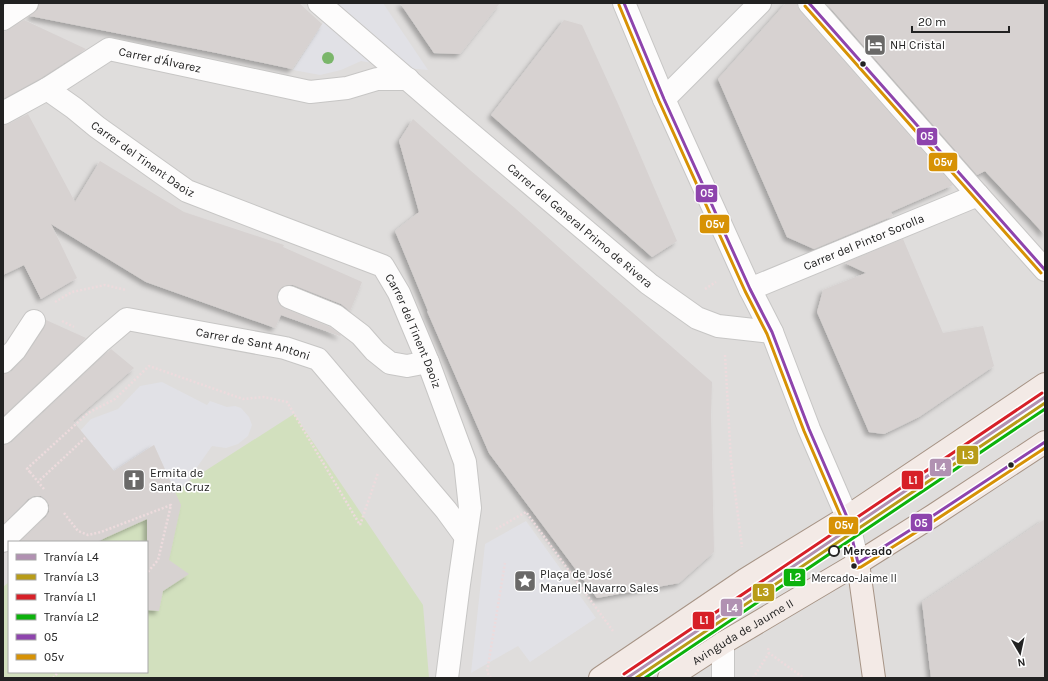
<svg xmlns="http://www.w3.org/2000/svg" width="1048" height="681" viewBox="0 0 1048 681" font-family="Karla,sans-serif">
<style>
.residential{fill:#dfdddc;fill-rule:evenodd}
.forest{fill:#d2e0be}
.plaza{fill:#e1e1e6}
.building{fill:#d7d2d1;filter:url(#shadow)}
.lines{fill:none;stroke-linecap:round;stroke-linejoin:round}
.minor-casing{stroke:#c7c6c5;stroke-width:24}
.major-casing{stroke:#a79486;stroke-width:24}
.path{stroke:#eddbdd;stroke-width:2.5;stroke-dasharray:2 2;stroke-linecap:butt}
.minor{stroke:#fdfcfc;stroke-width:22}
.major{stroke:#f3eae6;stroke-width:22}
.path-bridge{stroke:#eddbdd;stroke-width:2.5;stroke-dasharray:2 2;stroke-linecap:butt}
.bus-1-casing{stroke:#fff;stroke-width:6}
.bus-2-casing{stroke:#fff;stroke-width:6}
.bus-1{stroke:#8e44ad;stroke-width:3}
.bus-2{stroke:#d79205;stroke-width:3}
.tram-1-casing{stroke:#fff;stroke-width:6}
.tram-2-casing{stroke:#fff;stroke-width:6}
.tram-3-casing{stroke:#fff;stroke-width:6}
.tram-4-casing{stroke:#fff;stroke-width:6}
.tram-1{stroke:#b191b2;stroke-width:3}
.tram-2{stroke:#b89c18;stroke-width:3}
.tram-3{stroke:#d72028;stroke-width:3}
.tram-4{stroke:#0cb20c;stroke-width:3}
.tree{fill:#7ab66a}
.bus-dot{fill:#222;stroke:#fff;stroke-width:1.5}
.stop-dot{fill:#fff;stroke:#222;stroke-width:2}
.labels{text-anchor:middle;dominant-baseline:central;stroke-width:3.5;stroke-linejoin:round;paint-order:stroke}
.bus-label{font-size:11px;fill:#222;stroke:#fff}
.poi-label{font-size:12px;fill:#222;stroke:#fff;text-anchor:start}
.street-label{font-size:12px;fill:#222;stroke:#fff}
.stop-label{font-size:12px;font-weight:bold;fill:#222;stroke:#fff;text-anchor:start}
.line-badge{stroke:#fff;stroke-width:1.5}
.badge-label{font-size:11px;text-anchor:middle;font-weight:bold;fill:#fff}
</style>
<defs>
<filter id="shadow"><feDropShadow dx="-3.5" dy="3.5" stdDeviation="2" flood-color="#0004"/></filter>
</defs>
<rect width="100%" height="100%" fill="#f0edeb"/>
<path class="residential" d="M3,3H1045V678H3ZM9,542H147V672H9Z"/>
<path class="forest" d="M294,414L423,605L429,678H3V587L9,582V672H147V542H99L152,505Z"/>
<path class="plaza" d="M306,3H383L428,70L395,67L361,61L341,70L320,75L293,70L323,23L319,15Z
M162,382L207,405L210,401L227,407L235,406L241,408L249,417L252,425L248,436L238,444L226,448L212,446L183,487L176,488L172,493V485L154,445L114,471L95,448L79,432L91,419L118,409L140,386Z
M526,521L596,618L530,662L518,646L471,673L485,544Z"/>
<path class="building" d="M39,3H299L322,24L292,69L217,53L30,16L38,9Z
M400,3H500L460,54L434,53Z
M786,3H797V6L800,11L953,185L891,212L893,216L814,249L787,237L718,79Z
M826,3H1045V235L985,171L977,175Z
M24,20L86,49L41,78L3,99V33Z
M564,20L582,25L619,106L677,241L652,257L491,115Z
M28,114L75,202L100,161L184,212L284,245L283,247L362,282L350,311L341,304L293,285H288L282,287L278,292L277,299L279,304L284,308L330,327L341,335L340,336L281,315L275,328L146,282L51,224L77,278L41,299L24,265L3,275V125L9,124Z
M413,119L470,170L516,209L601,285L712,382L711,414L714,552L679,583L597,598L489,453L427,311H428L395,231L419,212L399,141Z
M903,239L943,333L983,326L994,366L919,417L884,434L869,432L817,312L823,290L866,273L845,263Z
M46,320L86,338L3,416V374H7L12,371L25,357L44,328L46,322Z
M111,349L134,368L73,421L114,471L154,445L181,505L169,560L189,574L163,591L159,611L147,610V519L96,542H20L46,517L49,512V505L46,500L41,496H34L28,499L3,524V445H6L12,442Z
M1045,519V678H931L922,602L982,562Z"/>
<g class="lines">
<g class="minor-casing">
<g id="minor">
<path id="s1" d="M319,3L450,116L649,284L697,318L718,326L772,332"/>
<path d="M624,3L664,99L750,289L772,332L809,429L847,517L858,563"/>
<path d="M809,3L978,195L1045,270"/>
<path d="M3,19L27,3"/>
<path id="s2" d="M47,89L74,108L97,127L187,191L275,225L383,266L399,293L428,362L465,462L470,508L459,584L447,678"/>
<path d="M664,99L760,3"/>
<path id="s3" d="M3,113L47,89L109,49L310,92L347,88L377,79H408"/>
<path id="s4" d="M750,289L978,195"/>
<path d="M289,297L336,316L361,335L375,351L390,363L407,366L428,362"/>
<path d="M3,362L15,350L34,321"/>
<path id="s5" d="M3,433L101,341L127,319L285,348L318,359L446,510L465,536"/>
<path d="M3,541L37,508"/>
<path d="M723,643V678"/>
</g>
</g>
<g class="major-casing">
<g id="major">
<path d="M858,563L874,678"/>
<path d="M600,678L746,579L847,517L1045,384"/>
<path id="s6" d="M669,678L723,643L858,563L934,515L1045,442"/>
</g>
</g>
<path class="path" d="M705,289L716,282
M55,302L72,292L105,285L126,290
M62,321L74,327
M725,355L731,461L742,547
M30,472L27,469L31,465L88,413L115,399L149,366L243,399L264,397L287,402L360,525
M40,480L85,438
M64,513L78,531L88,535L101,532L171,505L158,560L147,573
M360,525L378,473
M496,529L526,512L613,631
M768,648L769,653L804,678
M53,678L58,672
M491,678L487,672L505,563
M753,678L769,653"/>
<use href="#minor" class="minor"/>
<use href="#major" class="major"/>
<path class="path-bridge" d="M30,472L44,489"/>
<g class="bus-1-casing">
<path id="bus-1" d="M624,3L664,99L750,289L772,332L809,429L847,517L858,563L934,515L1045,442
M809,3L1045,270"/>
</g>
<g class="bus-2-casing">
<path id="bus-2" d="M619,5L659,101L745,291L767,334L804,431L842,519L854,566L857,568L861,567L937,519L1045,448
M805,6L1041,273"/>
</g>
<use href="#bus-1" class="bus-1"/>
<use href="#bus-2" class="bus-2"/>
<g class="tram-1-casing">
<path id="tram-1" d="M627,678L1045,397"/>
</g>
<g class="tram-2-casing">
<path id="tram-2" d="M636,678L1045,403"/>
</g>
<g class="tram-3-casing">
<path id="tram-3" d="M624,674L1042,393"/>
</g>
<g class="tram-4-casing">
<path id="tram-4" d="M645,678L1045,409"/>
</g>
<use href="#tram-1" class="tram-1"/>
<use href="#tram-2" class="tram-2"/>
<use href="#tram-3" class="tram-3"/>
<use href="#tram-4" class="tram-4"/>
</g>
<circle class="tree" cx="328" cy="58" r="6"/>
<defs>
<g id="hotel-square" transform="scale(1.15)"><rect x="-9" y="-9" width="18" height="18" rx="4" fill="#6a6968" stroke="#fff"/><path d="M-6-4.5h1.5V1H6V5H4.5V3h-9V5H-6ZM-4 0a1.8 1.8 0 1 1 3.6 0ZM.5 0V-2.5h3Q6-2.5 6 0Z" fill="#fff"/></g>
<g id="church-square" transform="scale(1.15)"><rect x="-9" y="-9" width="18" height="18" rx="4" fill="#6a6968" stroke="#fff"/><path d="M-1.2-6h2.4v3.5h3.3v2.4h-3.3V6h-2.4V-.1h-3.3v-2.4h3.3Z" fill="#fff"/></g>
<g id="sight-square" transform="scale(1.15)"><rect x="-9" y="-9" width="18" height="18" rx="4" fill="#6a6968" stroke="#fff"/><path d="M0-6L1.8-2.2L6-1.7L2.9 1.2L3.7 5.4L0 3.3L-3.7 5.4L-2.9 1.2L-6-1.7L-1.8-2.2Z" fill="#fff"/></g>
</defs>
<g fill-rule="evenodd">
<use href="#hotel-square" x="875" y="45"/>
<use href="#church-square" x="134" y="480"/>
<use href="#sight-square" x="525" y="581"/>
</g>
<g class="bus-dot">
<circle cx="863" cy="64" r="3.5"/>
<circle cx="1011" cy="465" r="3.5"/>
<circle cx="854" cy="566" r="3.5"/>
</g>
<circle class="stop-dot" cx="834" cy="551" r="5"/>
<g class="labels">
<g class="bus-label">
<text x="854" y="578">Mercado-Jaime II</text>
</g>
<g class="poi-label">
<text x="890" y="45">NH Cristal</text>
<text x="150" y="473">Ermita de<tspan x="150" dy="14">Santa Cruz</tspan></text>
<text x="540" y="574">Plaça de José<tspan x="540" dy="14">Manuel Navarro Sales</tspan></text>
</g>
<g class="street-label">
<text stroke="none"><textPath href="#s3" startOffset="176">Carrer d'Álvarez</textPath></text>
<text stroke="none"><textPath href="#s2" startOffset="119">Carrer del Tinent Daoiz</textPath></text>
<text stroke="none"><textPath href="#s1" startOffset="343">Carrer del General Primo de Rivera</textPath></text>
<text stroke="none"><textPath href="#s4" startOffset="123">Carrer del Pintor Sorolla</textPath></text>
<text stroke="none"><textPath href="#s2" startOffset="455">Carrer del Tinent Daoiz</textPath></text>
<text stroke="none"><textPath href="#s5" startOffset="297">Carrer de Sant Antoni</textPath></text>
<text stroke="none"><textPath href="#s6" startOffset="87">Avinguda de Jaume II</textPath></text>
</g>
<g class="stop-label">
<text x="843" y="551">Mercado</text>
</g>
</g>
<g class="line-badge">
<rect x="916" y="127" width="22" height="19" rx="4" fill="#8e44ad"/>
<rect x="928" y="152" width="30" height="20" rx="4" fill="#d79205"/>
<rect x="695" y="184" width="23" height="19" rx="4" fill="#8e44ad"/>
<rect x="699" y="214" width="31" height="20" rx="4" fill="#d79205"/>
<rect x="956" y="445" width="23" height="20" rx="4" fill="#b89c18"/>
<rect x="929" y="458" width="23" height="19" rx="4" fill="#b191b2"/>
<rect x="901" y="470" width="23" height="20" rx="4" fill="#d72028"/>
<rect x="910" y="513" width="23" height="19" rx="4" fill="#8e44ad"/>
<rect x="828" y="516" width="31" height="19" rx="4" fill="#d79205"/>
<rect x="783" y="568" width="23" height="19" rx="4" fill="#0cb20c"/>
<rect x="752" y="583" width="23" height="19" rx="4" fill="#b89c18"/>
<rect x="720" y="598" width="23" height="19" rx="4" fill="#b191b2"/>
<rect x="692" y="611" width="23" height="19" rx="4" fill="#d72028"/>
</g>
<g class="badge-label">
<text x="927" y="140">05</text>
<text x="943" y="166">05v</text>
<text x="707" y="197">05</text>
<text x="715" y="228">05v</text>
<text x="968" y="459">L3</text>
<text x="940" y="471">L4</text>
<text x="913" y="484">L1</text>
<text x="921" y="527">05</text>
<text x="844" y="529">05v</text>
<text x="795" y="581">L2</text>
<text x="763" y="596">L3</text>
<text x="732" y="612">L4</text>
<text x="704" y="624">L1</text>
</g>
<rect width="1048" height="681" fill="none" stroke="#222222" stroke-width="8"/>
<rect x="8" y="541" width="140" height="132" fill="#ffffff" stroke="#a7a7a7"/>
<rect x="16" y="554" width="20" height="6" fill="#b191b2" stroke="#a7a7a7"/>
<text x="44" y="561" font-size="12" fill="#222222">Tranvía L4</text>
<rect x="16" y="574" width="20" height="6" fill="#b89c18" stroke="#a7a7a7"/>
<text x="44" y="581" font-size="12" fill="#222222">Tranvía L3</text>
<rect x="16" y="594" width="20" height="6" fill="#d72028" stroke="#a7a7a7"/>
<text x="44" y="601" font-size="12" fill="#222222">Tranvía L1</text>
<rect x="16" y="614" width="20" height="6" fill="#0cb20c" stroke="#a7a7a7"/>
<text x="44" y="621" font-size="12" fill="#222222">Tranvía L2</text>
<rect x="16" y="634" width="20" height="6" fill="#8e44ad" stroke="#a7a7a7"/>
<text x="44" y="641" font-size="12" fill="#222222">05</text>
<rect x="16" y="654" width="20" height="6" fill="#d79205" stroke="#a7a7a7"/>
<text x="44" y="661" font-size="12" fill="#222222">05v</text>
<g transform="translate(1020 653) rotate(171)" stroke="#ffffff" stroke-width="3" paint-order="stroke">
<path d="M0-3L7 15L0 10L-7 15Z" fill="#222222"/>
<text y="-6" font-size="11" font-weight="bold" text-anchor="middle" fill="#222222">N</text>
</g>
<path d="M912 26v6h97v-6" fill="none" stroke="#222222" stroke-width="2"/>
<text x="918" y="26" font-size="12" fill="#222222" stroke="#ffffff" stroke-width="3" paint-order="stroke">20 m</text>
</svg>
